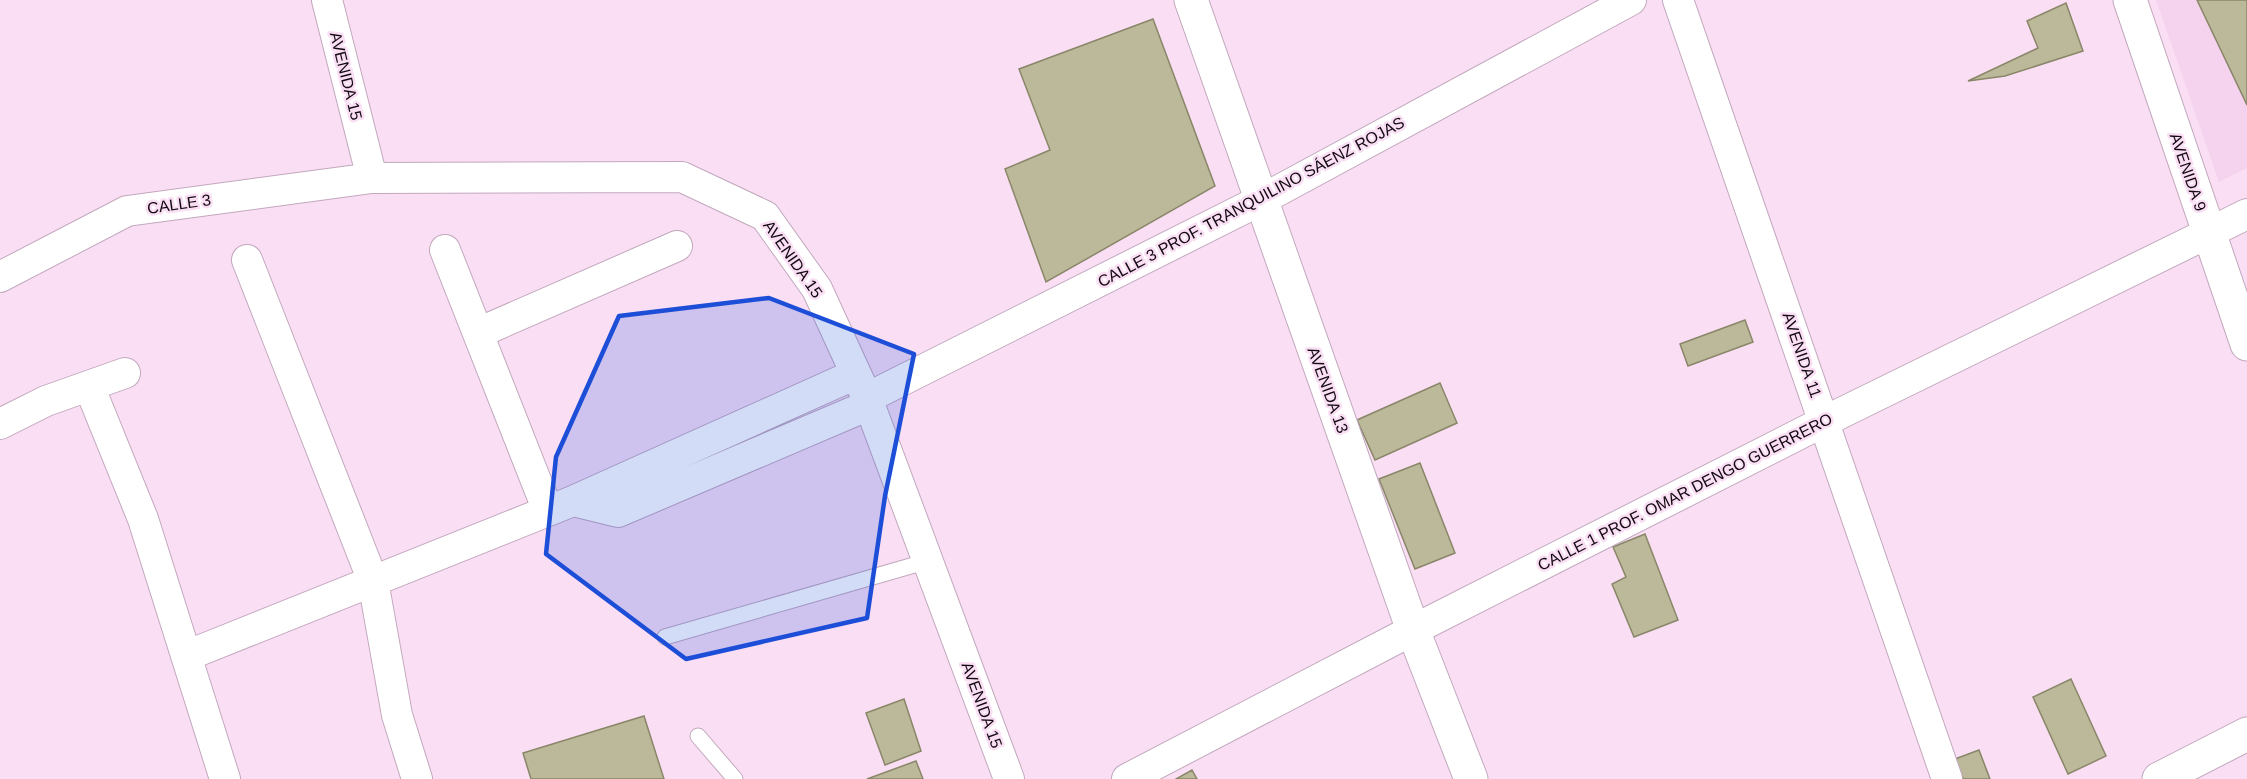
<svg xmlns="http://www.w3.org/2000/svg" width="2247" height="779" viewBox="0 0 2247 779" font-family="Arial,sans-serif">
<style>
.built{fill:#f5d3ee}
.building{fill:#bcb89a;stroke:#898669;stroke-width:1.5}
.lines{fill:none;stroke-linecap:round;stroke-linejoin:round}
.lane-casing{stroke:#c2a8bd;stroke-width:17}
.street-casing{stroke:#c2a8bd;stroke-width:32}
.secondary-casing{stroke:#c2a8bd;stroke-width:35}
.lane{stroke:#fff;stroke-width:15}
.street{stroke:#fff;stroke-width:30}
.secondary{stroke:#fff;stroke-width:33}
.marked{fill:#1d4ed8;fill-opacity:0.2;stroke:#1d4ed8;stroke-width:4.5;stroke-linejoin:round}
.labels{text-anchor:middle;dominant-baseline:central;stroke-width:5;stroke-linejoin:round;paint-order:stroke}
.street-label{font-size:16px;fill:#120911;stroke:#fadff4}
</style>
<rect width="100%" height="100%" fill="#fadff4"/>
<path class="built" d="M2156,0H2247V168L2219,182Z"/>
<path class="building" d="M2197,0H2247V105Z
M2066,3L2083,51L2005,76L1968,81L2038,48L2027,21Z
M1153,19L1215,186L1046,282L1005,169L1050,150L1019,69Z
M1745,320L1753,342L1688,366L1680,344Z
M1440,383L1457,423L1375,460L1357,420Z
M1420,463L1455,553L1415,569L1379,479Z
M1645,534L1678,620L1634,637L1612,584L1626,577L1613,547Z
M2071,679L2106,756L2068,774L2033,697Z
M904,699L921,751L885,765L866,713Z
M644,716L664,779H531L523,753Z
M1979,750L1990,779H1963L1955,759Z
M916,761L923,779H867Z
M1192,770L1197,779H1176Z"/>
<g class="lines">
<g class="lane-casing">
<path id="lane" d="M665,637L928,561
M698,736L735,779"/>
</g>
<g class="street-casing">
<path id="street" d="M327,0L372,178
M1678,0L1947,779
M445,250L548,511
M247,260L373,581L397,715L417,779
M0,277L127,211L372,178L682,177L765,216L817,289L867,398L1009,779
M478,333L677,246
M89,386L143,519L225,779
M867,398L1261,200L1631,0
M0,424L46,401L125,373
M573,501L618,512L869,405
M186,656L573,501L856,374
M1127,779L1413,630L1825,421L2247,214"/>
</g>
<g class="secondary-casing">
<path id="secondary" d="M1191,0L1413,630L1471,779
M2130,0L2247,344
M2159,779L2247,734"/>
</g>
<use href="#lane" class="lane"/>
<use href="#street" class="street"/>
<use href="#secondary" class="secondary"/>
</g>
<path class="marked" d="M769,298L914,354L885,496L867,618L686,659L546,554L556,457L619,316Z"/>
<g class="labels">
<g class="street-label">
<text transform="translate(346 76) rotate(76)">AVENIDA 15</text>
<text transform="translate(2188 172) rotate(71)">AVENIDA 9</text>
<text transform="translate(1251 202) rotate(-28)">CALLE 3 PROF. TRANQUILINO SÁENZ ROJAS</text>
<text transform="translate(179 204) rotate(-8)">CALLE 3</text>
<text transform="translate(793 259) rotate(55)">AVENIDA 15</text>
<text transform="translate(1802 355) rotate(71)">AVENIDA 11</text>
<text transform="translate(1328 390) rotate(70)">AVENIDA 13</text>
<text transform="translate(1685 492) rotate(-27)">CALLE 1 PROF. OMAR DENGO GUERRERO</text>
<text transform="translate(982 705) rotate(70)">AVENIDA 15</text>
</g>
</g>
</svg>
